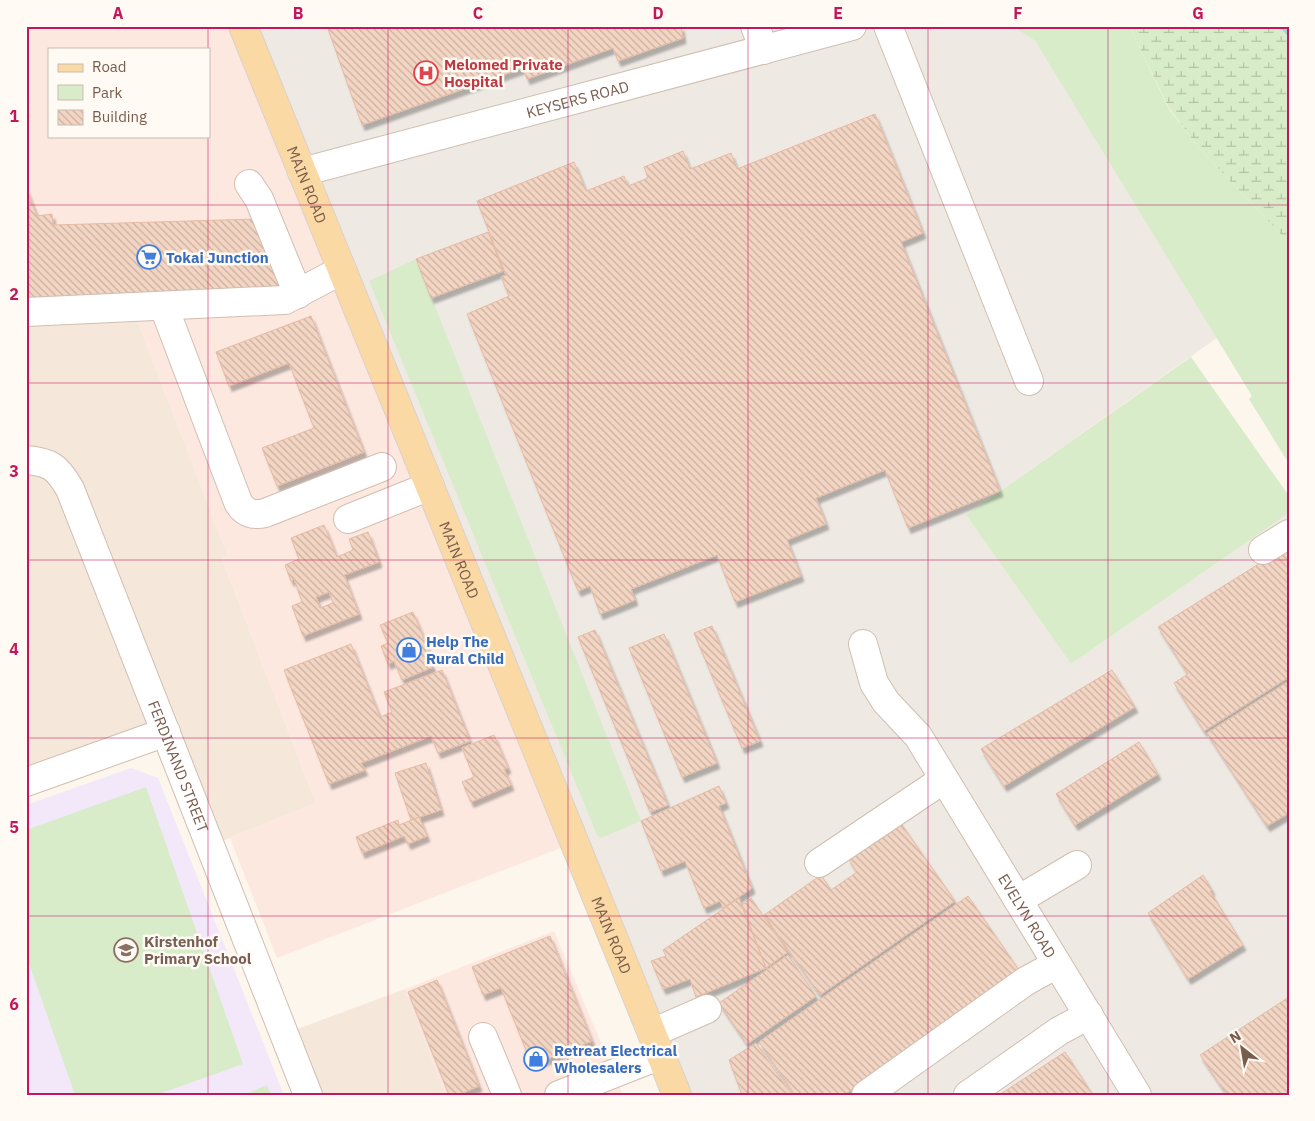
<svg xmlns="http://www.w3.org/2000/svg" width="1315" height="1121" viewBox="0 0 1315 1121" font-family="'IBM Plex Sans',sans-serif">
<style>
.residential{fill:#f5e8da}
.commercial{fill:#fde8e0;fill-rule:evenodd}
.industrial{fill:#efe9e4}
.education{fill:#f3e8fa}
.green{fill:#d8ecc9}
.wetland{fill:url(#wetland-marsh)}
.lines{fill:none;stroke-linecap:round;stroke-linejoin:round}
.stream{stroke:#a5d3da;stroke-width:6}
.building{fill:url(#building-back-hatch);stroke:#e6bba3;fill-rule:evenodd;filter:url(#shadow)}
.minor-casing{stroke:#d1beb0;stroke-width:30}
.major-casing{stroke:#dad1cd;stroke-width:30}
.minor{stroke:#fff;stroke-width:28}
.major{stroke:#fbd9a5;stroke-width:28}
.grid{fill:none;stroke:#c2185b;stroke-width:1;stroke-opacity:0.55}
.labels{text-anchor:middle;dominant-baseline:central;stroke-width:5;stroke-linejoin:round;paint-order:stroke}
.health-label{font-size:15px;font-weight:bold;fill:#be3a42;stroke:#fffaf3;text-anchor:start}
.street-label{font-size:15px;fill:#7a5c4d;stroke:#fffaf3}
.shop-label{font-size:15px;font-weight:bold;fill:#366cbe;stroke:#fffaf3;text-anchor:start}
.education-label{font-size:15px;font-weight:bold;fill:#785e54;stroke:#fffaf3;text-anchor:start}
.neatline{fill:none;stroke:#c2185b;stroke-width:2}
.grid-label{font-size:16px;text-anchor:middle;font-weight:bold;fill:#c2185b}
</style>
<defs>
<pattern id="wetland-marsh" width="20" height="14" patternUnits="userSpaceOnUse" patternTransform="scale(1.25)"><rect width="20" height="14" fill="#d8ecc9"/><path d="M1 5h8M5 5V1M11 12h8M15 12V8" fill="none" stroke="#b4c2a5"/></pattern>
<pattern id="building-back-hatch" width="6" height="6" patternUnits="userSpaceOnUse" patternTransform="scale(1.25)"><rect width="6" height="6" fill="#f3d5c3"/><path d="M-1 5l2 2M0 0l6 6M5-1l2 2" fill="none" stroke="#cab0a1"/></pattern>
<filter id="shadow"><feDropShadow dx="3" dy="5.5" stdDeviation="1" flood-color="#0004"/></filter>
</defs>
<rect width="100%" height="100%" fill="#fdf6ec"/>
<path class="residential" d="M136,317L228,556L222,559L316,803L210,846L165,732L26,782V320Z
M405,989L446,1095H308L284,1034Z"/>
<path class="commercial" d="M26,26H243L576,842L277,958L230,838L316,803L222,559L228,556L136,317L26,320ZM49,49H209V136H49Z
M554,931L623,1095H446L405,989Z"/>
<path class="industrial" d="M243,26H1012L1035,41L1217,338L966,515L1071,664L1289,513V1095H677Z"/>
<path class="education" d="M131,768L158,778L284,1095H26V805Z"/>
<path class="green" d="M1012,26H1129L1169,109L1198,147L1289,243V459H1286L1249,399L1252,396L1035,41Z
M416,259L641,821L601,838L597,835L369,281Z
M1191,357L1289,496V513L1071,664L966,515Z
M146,787L243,1064L156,1095H75L26,955V830Z
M267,1085L271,1095H243Z"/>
<path class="wetland" d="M1129,26H1289V243L1198,147L1169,108Z"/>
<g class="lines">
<path class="stream" d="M1283,26L1289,33"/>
</g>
<path class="building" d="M327,26H681L683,38L618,61L613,48L527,79L523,68L362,125Z
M875,114L923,233L901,242L1000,491L908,528L885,470L816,498L826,524L787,540L801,576L735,602L717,555L631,589L635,600L600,614L590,586L578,591L467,314L509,296L501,277L506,275L477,201L574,162L586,191L624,176L628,186L648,178L644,167L683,151L690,169L731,153L737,169Z
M26,188L37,216L52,214L53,225L256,219L284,289L26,300Z
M488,232L503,271L431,298L416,259Z
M311,316L364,452L277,486L262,448L314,428L289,363L229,386L216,352Z
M324,525L337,557L353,550L349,539L368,532L379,562L344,575L359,614L303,636L292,606L302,602L294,579L291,581L285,565L299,559L291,538ZM329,592L333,603L320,608L316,597Z
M1289,545V677L1204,731L1174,683L1188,674L1158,627Z
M413,612L432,658L429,659L433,667L402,680L394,661L388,664L381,646L388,643L380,625Z
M712,626L760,741L742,748L694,633Z
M595,630L668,805L650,812L578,637Z
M664,634L717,763L682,777L629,648Z
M351,644L380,717L392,712L384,692L442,670L470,741L438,753L431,736L361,763L365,770L329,784L284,670Z
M1112,670L1135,707L1004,786L981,749Z
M1289,681V813L1267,826L1207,733Z
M494,735L508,768L504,769L511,785L471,802L462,782L474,777L462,748Z
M1139,742L1158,774L1075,825L1056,794Z
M426,763L441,810L411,820L395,773Z
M719,786L726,803L719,806L752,888L723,908L720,901L704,908L685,861L661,871L641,821Z
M419,817L427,836L408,844L404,836L362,853L356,837L398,820L399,825Z
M900,822L955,901L820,995L764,915L821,875L831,890L857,872L848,858Z
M1203,875L1212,890L1210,891L1243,945L1188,979L1148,913Z
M968,896L1021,973L844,1095H795L759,1042Z
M739,898L766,968L696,997L690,979L663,989L651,961L666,956L663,950Z
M751,898L788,952L766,968L742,905Z
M550,936L592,1041L532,1065L501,988L483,995L472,967Z
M788,955L816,996L747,1044L719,1003Z
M437,980L479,1086L458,1095H449L408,992Z
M1289,997V1095H1227L1200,1055Z
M756,1043L792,1095H742L729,1060Z
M1065,1052L1093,1095H999Z"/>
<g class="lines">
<g class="minor-casing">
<g id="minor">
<path d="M755,26L764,50"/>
<path d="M888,26L1029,381"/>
<path id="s1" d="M302,172L852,26"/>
<path d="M249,184L259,199L298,294"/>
<path d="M164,307L238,502C244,513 253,516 265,513L382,467"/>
<path d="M26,312L285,300L342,270"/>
<path id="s2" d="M26,460C51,462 57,467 70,489L308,1095"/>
<path d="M348,519L430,486"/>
<path d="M1263,550L1289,534"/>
<path id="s3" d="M863,644L874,683L886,702L918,736L1137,1095"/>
<path d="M26,782L166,732"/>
<path d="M819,863L944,779"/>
<path d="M1018,900L1077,865"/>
<path d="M652,1033L707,1009"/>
<path d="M483,1037L507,1095"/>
<path d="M559,1095L661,1055"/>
<path d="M866,1095L1026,981L1057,964"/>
<path d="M968,1095L1059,1031L1089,1015"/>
</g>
</g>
<g class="major-casing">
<g id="major">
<path id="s4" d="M243,26L677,1095"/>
</g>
</g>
<use href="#minor" class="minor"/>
<use href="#major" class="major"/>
</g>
<path class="grid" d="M208,26V49M388,26V1095M568,26V1095M748,26V1095M928,26V1095M1108,26V1095M208,136V1095M26,205H1289M26,383H1289M26,560H1289M26,738H1289M26,916H1289"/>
<defs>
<g id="hospital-ring" transform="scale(1.25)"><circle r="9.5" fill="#fffaf3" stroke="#e0444e" stroke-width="1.5"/><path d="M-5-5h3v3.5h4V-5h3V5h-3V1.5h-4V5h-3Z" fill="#e0444e"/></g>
<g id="supermarket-ring" transform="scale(1.25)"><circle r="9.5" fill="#fffaf3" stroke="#3f7fe0" stroke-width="1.5"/><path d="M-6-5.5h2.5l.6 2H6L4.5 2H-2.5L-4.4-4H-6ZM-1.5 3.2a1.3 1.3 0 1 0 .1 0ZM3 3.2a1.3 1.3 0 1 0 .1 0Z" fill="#3f7fe0"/></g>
<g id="shop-ring" transform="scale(1.25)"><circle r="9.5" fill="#fffaf3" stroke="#3f7fe0" stroke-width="1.5"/><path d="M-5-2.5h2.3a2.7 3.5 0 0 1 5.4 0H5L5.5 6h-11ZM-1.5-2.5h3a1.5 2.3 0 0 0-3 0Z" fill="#3f7fe0"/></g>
<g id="school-ring" transform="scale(1.25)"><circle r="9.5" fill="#fffaf3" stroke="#8d6e63" stroke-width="1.5"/><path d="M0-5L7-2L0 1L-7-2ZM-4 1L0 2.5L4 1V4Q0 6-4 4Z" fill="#8d6e63"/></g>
</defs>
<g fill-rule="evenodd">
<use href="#hospital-ring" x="426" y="73"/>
<use href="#supermarket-ring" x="149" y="257"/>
<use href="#shop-ring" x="409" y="650"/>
<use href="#school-ring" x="126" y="950"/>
<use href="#shop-ring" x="536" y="1059"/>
</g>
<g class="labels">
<g class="health-label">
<text x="444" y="64">Melomed Private<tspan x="444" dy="17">Hospital</tspan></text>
</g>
<g class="street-label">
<text stroke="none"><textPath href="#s1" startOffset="285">KEYSERS ROAD</textPath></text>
<text stroke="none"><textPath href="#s4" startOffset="171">MAIN ROAD</textPath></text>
<text stroke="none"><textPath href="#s4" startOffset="576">MAIN ROAD</textPath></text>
<text stroke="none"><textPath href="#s2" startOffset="354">FERDINAND STREET</textPath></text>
<text stroke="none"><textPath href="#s3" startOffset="320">EVELYN ROAD</textPath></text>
<text stroke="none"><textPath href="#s4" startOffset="981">MAIN ROAD</textPath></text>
</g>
<g class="shop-label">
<text x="166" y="257">Tokai Junction</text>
<text x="426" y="641">Help The<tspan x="426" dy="17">Rural Child</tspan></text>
<text x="554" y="1050">Retreat Electrical<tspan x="554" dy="17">Wholesalers</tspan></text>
</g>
<g class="education-label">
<text x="144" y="941">Kirstenhof<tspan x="144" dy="17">Primary School</tspan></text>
</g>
</g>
<rect width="1315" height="1121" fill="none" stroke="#fffaf3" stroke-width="55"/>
<rect x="48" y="48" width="162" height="90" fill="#fffaf3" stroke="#cabbb1"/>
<rect x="58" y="64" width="25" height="8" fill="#fbd9a5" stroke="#cabbb1"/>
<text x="92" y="72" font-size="15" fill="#7a5c4d">Road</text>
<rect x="58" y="85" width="25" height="15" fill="#d8ecc9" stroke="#cabbb1"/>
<text x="92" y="98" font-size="15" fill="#7a5c4d">Park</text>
<rect x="58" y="110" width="25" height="15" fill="url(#building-back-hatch)" stroke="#cabbb1"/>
<text x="92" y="122" font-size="15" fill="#7a5c4d">Building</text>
<g transform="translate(1242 1048) rotate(329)" stroke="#fffaf3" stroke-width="4" paint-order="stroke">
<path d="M0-4L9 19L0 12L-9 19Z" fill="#7a5c4d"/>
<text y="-8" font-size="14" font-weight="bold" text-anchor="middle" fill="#7a5c4d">N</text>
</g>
<rect x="28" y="28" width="1260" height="1066" class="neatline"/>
<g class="grid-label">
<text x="118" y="19">A</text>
<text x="298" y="19">B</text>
<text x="478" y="19">C</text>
<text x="658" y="19">D</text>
<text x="838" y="19">E</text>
<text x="1018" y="19">F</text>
<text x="1198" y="19">G</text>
<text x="14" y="122">1</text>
<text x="14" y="300">2</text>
<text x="14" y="477">3</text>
<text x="14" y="655">4</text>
<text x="14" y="833">5</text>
<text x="14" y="1010">6</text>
</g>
</svg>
